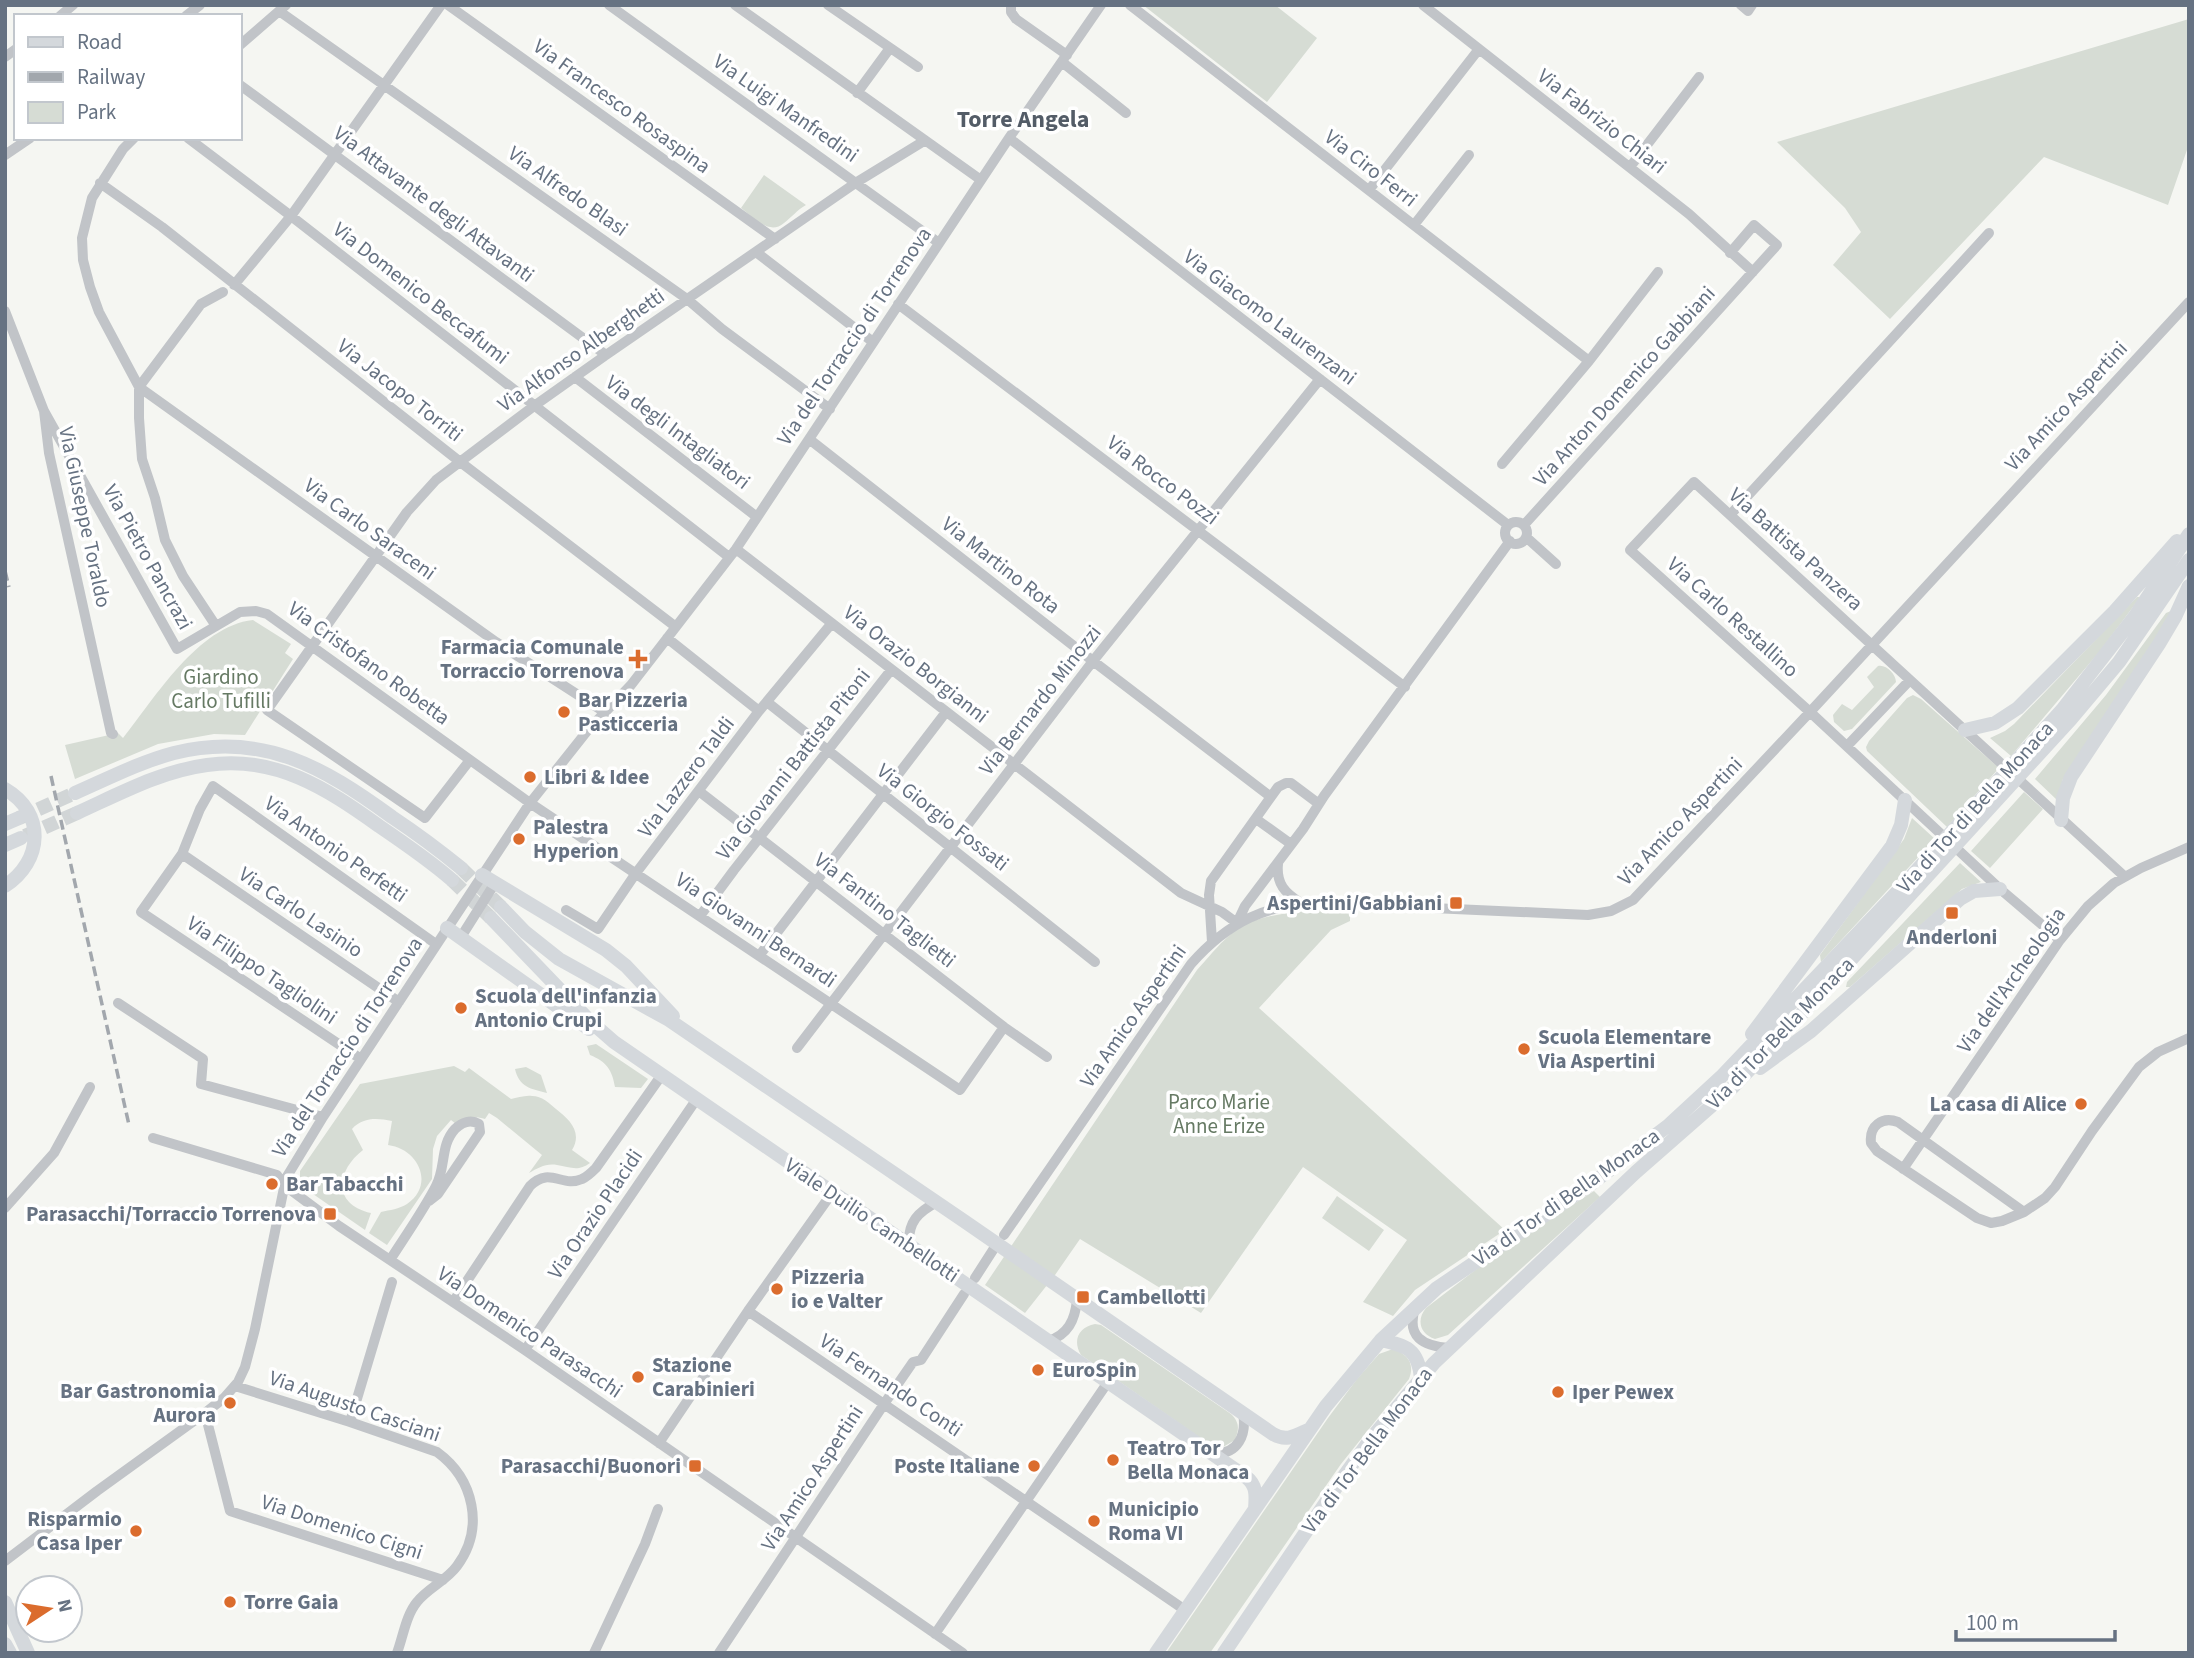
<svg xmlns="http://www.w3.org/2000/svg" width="2194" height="1658" viewBox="0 0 2194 1658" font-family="'Source Sans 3',sans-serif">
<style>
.green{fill:#d6dcd4}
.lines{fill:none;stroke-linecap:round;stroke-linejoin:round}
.major-tunnel{stroke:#d1d5d6;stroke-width:14;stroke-dasharray:14 7;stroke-linecap:butt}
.minor{stroke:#c1c4c8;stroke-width:10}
.major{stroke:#d4d8dc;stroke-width:14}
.rail{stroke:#a2a7ad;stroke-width:3.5;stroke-dasharray:10 5;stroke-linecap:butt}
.poi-dot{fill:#db6c2d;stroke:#fff;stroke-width:2.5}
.labels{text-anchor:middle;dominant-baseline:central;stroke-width:7;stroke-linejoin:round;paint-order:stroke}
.street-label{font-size:21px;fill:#667282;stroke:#fff}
.poi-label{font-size:21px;font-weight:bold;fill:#667282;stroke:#fff;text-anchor:start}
.park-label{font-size:21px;fill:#667a64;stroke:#fff}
.quarter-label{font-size:24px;font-weight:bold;fill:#535c67;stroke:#fff}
</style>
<rect width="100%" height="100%" fill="#f5f6f2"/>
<path class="green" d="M1143,5H1275L1317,38L1267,102Z
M2189,19V144L2168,205L2044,157L1890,319L1833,265L1861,232L1845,208L1777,142Z
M764,175L806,205C797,210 792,217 784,223C769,236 753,217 741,208Z
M2137,597H2139V599L2100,651L2011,756L1990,738L2005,731L2014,724Z
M2171,611L2148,658L2063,779L2057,800L2035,779L2106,695L2166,613Z
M253,620L291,644L285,653L293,659L245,735L214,734L158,744L75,779L65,745L118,733L123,738C155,698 198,626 253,620Z
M1878,666C1886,664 1896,674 1896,682L1852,729L1844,731L1834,722L1833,715L1842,704L1852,710L1874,687L1867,677Z
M1913,695L1921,699L1999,768L1947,827L1867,751L1866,747L1869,741L1907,698Z
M2024,792L2043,809L1990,868L1971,851Z
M1912,818L1935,839L1821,962L1820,955L1904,839Z
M1960,863L1981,882L1962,889L1850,987H1846L1847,982Z
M1322,909L1350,911V921L1331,930L1259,1008L1505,1230L1415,1290L1393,1316L1363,1302L1407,1240L1303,1167L1201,1313L1080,1239L1055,1275L1025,1313L985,1285L1197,970C1209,957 1226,935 1241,927C1262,914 1298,912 1322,909Z
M596,1044L648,1079L641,1088L615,1087C612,1070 607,1062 590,1055L587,1046Z
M454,1066L465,1072L469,1068L511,1099C517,1098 525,1095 532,1096C542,1096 549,1103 556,1109C569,1119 583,1132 572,1150L590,1163C578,1172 570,1167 557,1165C546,1163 538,1168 529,1173L542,1155L497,1118L489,1113L485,1119C473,1115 466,1118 456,1124L451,1120L437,1136L433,1149L432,1179L387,1245L369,1233L381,1212C390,1210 399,1209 407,1204C435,1185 419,1149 388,1145L392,1121C377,1118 363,1117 352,1129L363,1150C336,1171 332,1204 371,1213L365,1230L300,1185V1171L360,1084Z
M526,1067L541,1075L547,1093C531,1089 519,1087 515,1069Z
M1594,1191L1600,1197L1448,1335L1435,1339C1420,1334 1416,1320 1426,1308L1500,1251Z
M1337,1196L1384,1230L1369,1251L1322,1218Z
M1095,1324L1101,1325L1231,1414C1240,1423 1239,1429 1235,1440L1223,1447L1212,1446L1081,1355C1072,1340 1079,1327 1095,1324Z
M1393,1349C1408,1354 1415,1364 1409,1379L1341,1464L1210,1653H1166L1328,1418L1357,1379L1379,1354Z"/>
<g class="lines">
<path class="major-tunnel" d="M19,818L75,793
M25,836L77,813
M461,868L501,907
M452,880L491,918"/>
<path class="minor" d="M448,5L775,239
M609,5L939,243
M735,5L981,180
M828,5L918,67
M1011,5V12L1016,19L1067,55
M1130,5L1589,361
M1423,5L1689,214L1753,272
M1741,5L1748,11L1752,5
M279,11L687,299L722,329L830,409
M60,16L73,5
M186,16L200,5
M240,45L286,5
M5,57L16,49
M1062,62L1126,113
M240,85L606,355
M857,93L890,48
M134,138L123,149L92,198L82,238L83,260L90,287L99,312L139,387V418L142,459L155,498L165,540L183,576L216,626
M188,138L291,216L729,557
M1009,138L1508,525
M5,155L30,138
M1630,167L1699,77
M100,183L162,227L459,461L676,627
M1369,190L1479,49
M1414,225L1469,155
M756,252L873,342
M234,285L291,216L441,5
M898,304L1405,687
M5,311L44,411L49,453L111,733L113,734
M575,377L757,517
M139,387L496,642L606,713
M139,387L201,304L223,292
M44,411L177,649L240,612L256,611L267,614L530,803L960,1090L1004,1027
M809,439L1093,661L1271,797
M1502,464L1589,361L1658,272
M1730,515L1989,233
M1505 533a11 11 0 1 1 22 0a11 11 0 1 1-22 0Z
M1524,525L1777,245L1754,225L1730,253
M1526,537L1556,564
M736,549L1181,893L1222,912L1237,923L1245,906L1303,829L1324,796L1510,541
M667,638L759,711
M767,702L1095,962
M1847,746L1910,680
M470,760L425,818L267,710L407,512L436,480L534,406L606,355L857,182L924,141
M700,792L1004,1027L1047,1057
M1256,819L1291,844
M182,854L399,1002
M1278,864C1276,884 1285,893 1301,903
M566,910L598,929L636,873L759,711L832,623
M700,916L734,870L891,670
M461,937L495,883
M2060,940L2000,889L1810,712L1630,550L1694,482L2124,876
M1212,942L1209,895L1211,881L1278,787L1286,783H1291L1319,804
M759,956L946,712
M118,1003L203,1059L201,1084L323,1117
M797,1048L1093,661L1320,379
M361,1059L141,912L182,854L200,809L213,786L436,944
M153,1138L277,1175L284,1185L339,1226L525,1350L963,1653
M1903,1169L2060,940L2088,906L2114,883L2141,868L2189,847
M5,1208L54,1153L90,1087
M2024,1212L1898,1122C1882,1116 1869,1126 1871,1143L1877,1151L1977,1218L1991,1223L2002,1221L2024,1212L2045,1198L2055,1187L2092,1131L2139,1067L2158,1052L2189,1038
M1004,1235L1191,964C1228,922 1267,903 1322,903L1588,915L1611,911L1633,900L1810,712L2189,302
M909,1244C908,1222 918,1212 937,1202
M390,1260C406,1235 423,1211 436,1186C446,1168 440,1145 455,1129C462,1122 471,1119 479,1124L480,1132L438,1194L429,1201
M975,1278L993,1250
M453,1302L530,1186C550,1166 562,1188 582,1179C587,1177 592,1172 596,1168L661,1076
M1415,1308C1406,1337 1423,1346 1449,1348
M748,1311L1185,1610
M1048,1341C1068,1335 1075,1320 1077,1300
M525,1350L696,1100
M235,1386L350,1422L437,1452C474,1479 485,1528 457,1566C446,1581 428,1588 417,1602C406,1615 403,1637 397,1653
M205,1413L230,1511L443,1580
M350,1422L392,1282
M659,1443L748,1311L832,1193
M1214,1454C1238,1454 1247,1435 1243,1413
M5,1561L97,1491L205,1413L224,1398L238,1382L245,1367L255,1329L286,1178L323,1117L530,803L588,730L631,685L736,549L1009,138L1101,5
M935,1634L1108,1382
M594,1653L645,1544L658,1509
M719,1653L884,1404L913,1362L921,1360L964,1294"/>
<path class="major" d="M1965,730L1995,723L2018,708L2115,611L2177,541
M5,789C46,813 43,861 5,886
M75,793C107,779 140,762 174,753C263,731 323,767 392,817C416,833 439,850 461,868
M77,813C119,794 161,771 207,765C275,755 326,788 379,826C404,843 429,860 452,880
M2061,820L2063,798L2071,777L2159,644L2175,617L2189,586
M5,824L19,818
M5,845L21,838
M482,875L606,950L626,966L673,1016
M501,907L525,932L559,959L669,1020L964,1221L1273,1434C1286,1442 1295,1436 1308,1430
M491,918L590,1021L614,1042L1246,1477C1257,1485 1256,1496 1255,1509
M447,928L589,1029
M1752,1034L1892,846L1901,825L1905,800
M1760,1068L1811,1031L1960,899L1974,891L2000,889
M1381,1340C1407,1346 1418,1349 1421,1378
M5,1602L28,1653
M5,1644L10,1653
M1156,1653L1326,1406L1381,1340L1437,1288L1591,1184L1669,1125L1721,1077L1898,891L2062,710L2135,616L2189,534
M1224,1653L1341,1480L1370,1440L1434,1363L1636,1172L1733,1087L1772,1046L2071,719L2119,662L2189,560"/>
<path class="rail" d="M5,571L9,587
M51,776L129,1125"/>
</g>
<g class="poi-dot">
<path d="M634.5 648.5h7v7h7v7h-7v7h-7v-7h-7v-7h7z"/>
<circle cx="564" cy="712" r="7"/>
<circle cx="530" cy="777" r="7"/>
<circle cx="519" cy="839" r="7"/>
<rect x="1449" y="896" width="14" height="14" rx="3.5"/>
<rect x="1945" y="906" width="14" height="14" rx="3.5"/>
<circle cx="461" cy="1008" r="7"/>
<circle cx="1524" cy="1049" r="7"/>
<circle cx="2081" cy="1104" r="7"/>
<circle cx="272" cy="1184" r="7"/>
<rect x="323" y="1207" width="14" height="14" rx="3.5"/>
<circle cx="777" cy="1289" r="7"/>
<rect x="1076" y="1290" width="14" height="14" rx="3.5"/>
<circle cx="1038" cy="1370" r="7"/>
<circle cx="638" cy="1377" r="7"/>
<circle cx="1558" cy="1392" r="7"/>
<circle cx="230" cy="1403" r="7"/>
<circle cx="1113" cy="1460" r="7"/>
<rect x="688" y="1459" width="14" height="14" rx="3.5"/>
<circle cx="1034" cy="1466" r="7"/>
<circle cx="1094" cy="1521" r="7"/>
<circle cx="136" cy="1531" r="7"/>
<circle cx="230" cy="1602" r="7"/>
</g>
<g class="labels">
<g class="street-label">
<text transform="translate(622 106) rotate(36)">Via Francesco Rosaspina</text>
<text transform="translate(786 108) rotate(35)">Via Luigi Manfredini</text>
<text transform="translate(1602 121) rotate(38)">Via Fabrizio Chiari</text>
<text transform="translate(1371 168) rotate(38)">Via Ciro Ferri</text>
<text transform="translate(568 191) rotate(35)">Via Alfredo Blasi</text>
<text transform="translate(434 204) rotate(37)">Via Attavante degli Attavanti</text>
<text transform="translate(421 293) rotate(38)">Via Domenico Beccafumi</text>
<text transform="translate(1270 317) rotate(37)">Via Giacomo Laurenzani</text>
<text transform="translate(854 336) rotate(-56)">Via del Torraccio di Torrenova</text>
<text transform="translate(581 350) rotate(-35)">Via Alfonso Alberghetti</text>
<text transform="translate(1624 386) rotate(-48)">Via Anton Domenico Gabbiani</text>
<text transform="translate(400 390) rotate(38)">Via Jacopo Torriti</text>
<text transform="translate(2066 406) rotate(-47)">Via Amico Aspertini</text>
<text transform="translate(678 432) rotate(37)">Via degli Intagliatori</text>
<text transform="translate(1163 480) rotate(37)">Via Rocco Pozzi</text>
<text transform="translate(85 517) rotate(78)">Via Giuseppe Toraldo</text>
<text transform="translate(370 529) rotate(36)">Via Carlo Saraceni</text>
<text transform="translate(1796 549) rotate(42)">Via Battista Panzera</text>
<text transform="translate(148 557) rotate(61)">Via Pietro Pancrazi</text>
<text transform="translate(1001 565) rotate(38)">Via Martino Rota</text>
<text transform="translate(1733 617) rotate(42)">Via Carlo Restallino</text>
<text transform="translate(369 663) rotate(36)">Via Cristofano Robetta</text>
<text transform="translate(916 664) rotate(38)">Via Orazio Borgianni</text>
<text transform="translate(1040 700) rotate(-52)">Via Bernardo Minozzi</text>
<text transform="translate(793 764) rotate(-52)">Via Giovanni Battista Pitoni</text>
<text transform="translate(686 777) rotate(-53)">Via Lazzero Taldi</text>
<text transform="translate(1975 807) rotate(-48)">Via di Tor di Bella Monaca</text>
<text transform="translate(943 817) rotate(38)">Via Giorgio Fossati</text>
<text transform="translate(1680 821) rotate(-46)">Via Amico Aspertini</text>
<text transform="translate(336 849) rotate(35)">Via Antonio Perfetti</text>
<text transform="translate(885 910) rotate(38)">Via Fantino Taglietti</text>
<text transform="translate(301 912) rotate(34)">Via Carlo Lasinio</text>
<text transform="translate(756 930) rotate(34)">Via Giovanni Bernardi</text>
<text transform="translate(262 970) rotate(34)">Via Filippo Tagliolini</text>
<text transform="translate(2011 980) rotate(-55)">Via dell'Archeologia</text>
<text transform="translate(1133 1016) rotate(-55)">Via Amico Aspertini</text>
<text transform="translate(1780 1033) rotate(-46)">Via di Tor Bella Monaca</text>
<text transform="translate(347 1047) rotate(-57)">Via del Torraccio di Torrenova</text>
<text transform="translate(1566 1197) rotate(-35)">Via di Tor di Bella Monaca</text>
<text transform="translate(595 1214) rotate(-56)">Via Orazio Placidi</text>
<text transform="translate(872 1220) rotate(34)">Viale Duilio Cambellotti</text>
<text transform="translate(530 1332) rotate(34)">Via Domenico Parasacchi</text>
<text transform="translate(891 1385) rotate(34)">Via Fernando Conti</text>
<text transform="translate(355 1406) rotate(19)">Via Augusto Casciani</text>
<text transform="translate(1367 1450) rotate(-53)">Via di Tor Bella Monaca</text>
<text transform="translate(812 1478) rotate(-57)">Via Amico Aspertini</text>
<text transform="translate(342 1527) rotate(18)">Via Domenico Cigni</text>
</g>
<g class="poi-label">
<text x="624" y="647" text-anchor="end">Farmacia Comunale<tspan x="624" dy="24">Torraccio Torrenova</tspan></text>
<text x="578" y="700">Bar Pizzeria<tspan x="578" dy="24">Pasticceria</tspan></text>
<text x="544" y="777">Libri &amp; Idee</text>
<text x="533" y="827">Palestra<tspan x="533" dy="24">Hyperion</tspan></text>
<text x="1442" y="903" text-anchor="end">Aspertini/Gabbiani</text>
<text x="1952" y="937" text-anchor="middle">Anderloni</text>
<text x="475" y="996">Scuola dell'infanzia<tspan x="475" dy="24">Antonio Crupi</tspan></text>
<text x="1538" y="1037">Scuola Elementare<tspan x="1538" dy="24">Via Aspertini</tspan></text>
<text x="2067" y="1104" text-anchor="end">La casa di Alice</text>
<text x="286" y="1184">Bar Tabacchi</text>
<text x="316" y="1214" text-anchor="end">Parasacchi/Torraccio Torrenova</text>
<text x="791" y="1277">Pizzeria<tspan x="791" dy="24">io e Valter</tspan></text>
<text x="1097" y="1297">Cambellotti</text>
<text x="652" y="1365">Stazione<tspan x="652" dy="24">Carabinieri</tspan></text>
<text x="1052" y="1370">EuroSpin</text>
<text x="216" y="1391" text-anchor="end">Bar Gastronomia<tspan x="216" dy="24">Aurora</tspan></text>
<text x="1572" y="1392">Iper Pewex</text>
<text x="1127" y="1448">Teatro Tor<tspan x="1127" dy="24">Bella Monaca</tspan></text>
<text x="681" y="1466" text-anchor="end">Parasacchi/Buonori</text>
<text x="1020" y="1466" text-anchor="end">Poste Italiane</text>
<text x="1108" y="1509">Municipio<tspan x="1108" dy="24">Roma VI</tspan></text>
<text x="122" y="1519" text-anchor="end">Risparmio<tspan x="122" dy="24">Casa Iper</tspan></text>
<text x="244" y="1602">Torre Gaia</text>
</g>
<g class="park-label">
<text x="221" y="677">Giardino<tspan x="221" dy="24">Carlo Tufilli</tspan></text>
<text x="1219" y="1102">Parco Marie<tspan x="1219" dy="24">Anne Erize</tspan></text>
</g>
<g class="quarter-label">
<text x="1023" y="119">Torre Angela</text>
</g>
</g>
<rect width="2194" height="1658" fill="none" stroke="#667282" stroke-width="14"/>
<rect x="14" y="14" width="228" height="126" fill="#ffffff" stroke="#c2c7cd" stroke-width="2"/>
<rect x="28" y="37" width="35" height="10" fill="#d4d8dc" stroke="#c2c7cd" stroke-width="2"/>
<text x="77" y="49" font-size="21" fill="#667282">Road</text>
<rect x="28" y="72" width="35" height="10" fill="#a2a7ad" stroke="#c2c7cd" stroke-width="2"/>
<text x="77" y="84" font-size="21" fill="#667282">Railway</text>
<rect x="28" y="102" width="35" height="21" fill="#d6dcd4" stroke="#c2c7cd" stroke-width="2"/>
<text x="77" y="119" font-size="21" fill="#667282">Park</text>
<g transform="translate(49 1609) rotate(78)"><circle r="33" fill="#ffffff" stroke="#c2c7cd" stroke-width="2"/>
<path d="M0-5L12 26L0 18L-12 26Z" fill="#db6c2d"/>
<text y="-10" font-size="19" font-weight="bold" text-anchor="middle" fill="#667282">N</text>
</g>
<path d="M1956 1630v10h159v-10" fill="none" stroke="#667282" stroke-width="3.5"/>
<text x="1966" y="1630" font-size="21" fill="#667282" stroke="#ffffff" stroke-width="5" paint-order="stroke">100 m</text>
</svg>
